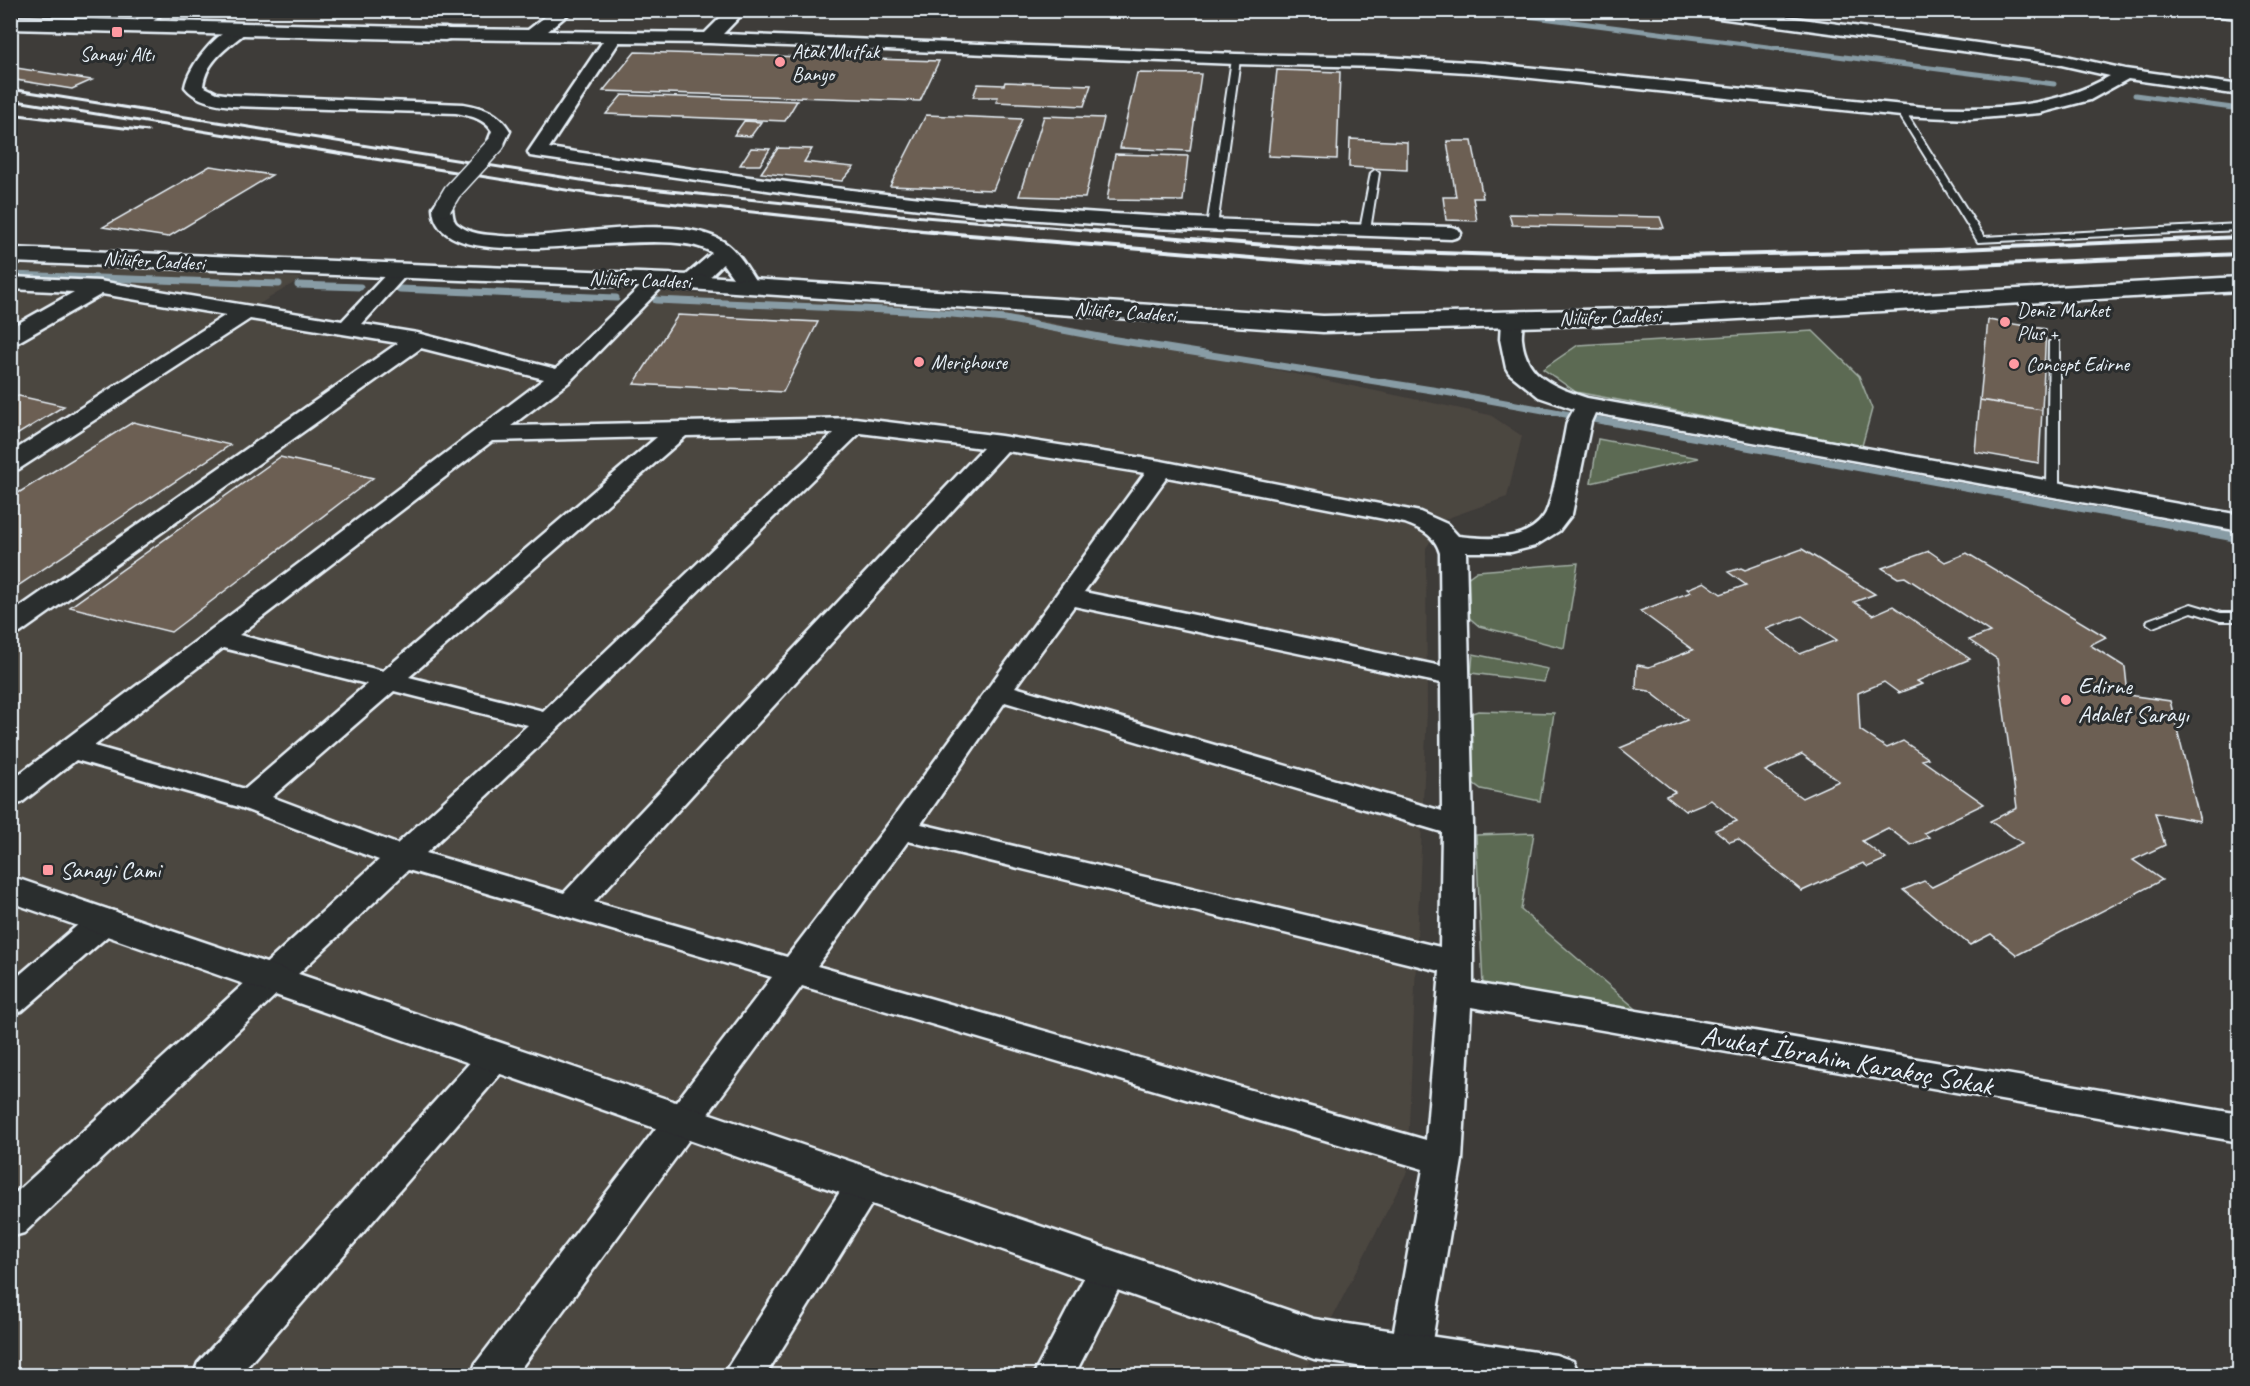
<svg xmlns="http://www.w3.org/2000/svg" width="2250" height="1386" viewBox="0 0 2250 1386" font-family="Caveat,sans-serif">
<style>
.built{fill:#4c4640}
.green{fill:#5c6a52;stroke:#a2aea5;stroke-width:1.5}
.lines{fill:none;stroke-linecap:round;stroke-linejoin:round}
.stream-far2{stroke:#889ca5;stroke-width:5}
.stream-far1{stroke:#889ca5;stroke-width:7}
.stream{stroke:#889ca5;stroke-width:9}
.building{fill:#6c5e52;stroke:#e8f1f8;stroke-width:1.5;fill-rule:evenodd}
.lane-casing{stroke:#e8f1f8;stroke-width:4}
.street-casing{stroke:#e8f1f8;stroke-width:5}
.secondary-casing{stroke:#e8f1f8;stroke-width:5}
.lane{fill:#2a2d2e;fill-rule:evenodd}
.street{fill:#2a2d2e;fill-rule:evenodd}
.secondary{fill:#2a2d2e;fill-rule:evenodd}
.rail-far1{stroke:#e8f1f8;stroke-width:3}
.rail{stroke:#e8f1f8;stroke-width:4}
.street-bridge-casing{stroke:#e8f1f8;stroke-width:20;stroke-linecap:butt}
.street-bridge{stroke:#2a2d2e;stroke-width:17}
.poi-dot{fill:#ff9aa2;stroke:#2a2d2e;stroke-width:2}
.labels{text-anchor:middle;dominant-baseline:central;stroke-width:6;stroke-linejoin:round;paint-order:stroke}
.far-poi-label{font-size:20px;fill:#e8f1f8;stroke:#2a2d2e;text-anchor:start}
.far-street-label{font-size:20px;fill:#e8f1f8;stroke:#2a2d2e}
.poi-label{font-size:24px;fill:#e8f1f8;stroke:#2a2d2e;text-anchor:start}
.near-street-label{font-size:28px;fill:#e8f1f8;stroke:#2a2d2e}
</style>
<rect width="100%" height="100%" fill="#3e3c39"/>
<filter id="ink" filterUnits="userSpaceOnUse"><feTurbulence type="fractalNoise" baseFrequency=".0167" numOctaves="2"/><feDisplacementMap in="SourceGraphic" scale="12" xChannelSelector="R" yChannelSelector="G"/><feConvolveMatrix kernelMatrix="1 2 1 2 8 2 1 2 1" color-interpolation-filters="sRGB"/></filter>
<g filter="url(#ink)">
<path class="built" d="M11,265L134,268L302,278L246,312L417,340L561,377L659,292L976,307L1490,415L1522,436L1507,497L1445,519L1426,548L1427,710L1407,1172L1308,1365L1349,1375L11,1376Z"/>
<path class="green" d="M1813,331L1859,376L1872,409L1862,446L1576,392L1543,369L1578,345Z
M1598,439L1699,458L1591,483Z
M1578,563L1564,648L1479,626L1466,615V579L1477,571Z
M1473,654L1548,669L1544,682L1471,673Z
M1478,711L1554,713L1540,801L1481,789L1473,783L1472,713Z
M1534,833L1521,910L1642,1014L1483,986L1476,835Z"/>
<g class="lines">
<path class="stream-far2" d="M1481,10L2054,84
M2135,95L2240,109"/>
<path class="stream-far1" d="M10,275L279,284
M298,285L360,287
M400,289L616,298
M656,300L931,312L1005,319L1110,339L1451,393L2183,527"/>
<path class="stream" d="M2175,526L2240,538"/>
</g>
<path class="building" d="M635,52L939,61L920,101L603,91Z
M10,67L92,80L72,89L10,79Z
M1277,70L1340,72L1337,159L1268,156Z
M1137,73L1201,74L1190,151L1120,148Z
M1005,82L1091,85L1084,106L996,102L998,97H973L978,84L1004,85Z
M622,95L797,101L785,121L606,114Z
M926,115L1022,119L993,190L890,186Z
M1044,116L1104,118L1085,198L1019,196Z
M744,121L761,122L751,136L734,135Z
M1350,139L1407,142V170L1349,167Z
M1447,141H1472L1483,198H1473L1477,221L1446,220L1443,197H1456Z
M751,148L770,149L760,165H740Z
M778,148L812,149L804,162L854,167L842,181L761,173Z
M1115,154L1188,156L1183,201L1107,200Z
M210,166L272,175L168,237L103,227Z
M1509,214L1660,217L1664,228L1512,225Z
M678,315L818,322L783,392L634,384Z
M1988,320L2046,329L2042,410L1980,400Z
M10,394L64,406L10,439Z
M1980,400L2042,410L2039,463L1975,452Z
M133,422L230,445L10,591V498Z
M280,457L373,478L171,632L70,607Z
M1802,549L1875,594L1854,602L1873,615L1893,606L1970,659L1917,681L1922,684L1899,693L1884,682L1858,693L1860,730L1887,748L1903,741L1928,758L1922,760L1984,804L1924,833L1929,837L1911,845L1888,828L1862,841L1886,859L1868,867L1863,863L1802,891L1738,839L1730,842L1715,830L1737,821L1711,800L1685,811L1666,796L1675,792L1620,748L1687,720L1649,691L1636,689L1637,665L1649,667L1693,650L1640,611L1691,592L1687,589L1704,582L1721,594L1746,585L1728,572L1741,568L1745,570ZM1802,616L1837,640L1800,654L1766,629ZM1802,754L1839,781L1802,798L1765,771Z
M1929,551L1945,562L1967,553L2106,637L2090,645L2125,667L2128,695L2170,701L2200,821L2155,813L2165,845L2133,860L2162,880L2017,955L1991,934L1970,945L1903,890L1924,881L1932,887L2022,843L1990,821L2017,808L1997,659L1969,640L1990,632L1905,577L1898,578L1882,568Z"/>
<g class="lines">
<g class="lane-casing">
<path id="lane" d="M2171,10H2200L2240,15V19Z
M1236,57L1240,59L1217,226L1212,229L1207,226L1232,59Z
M1901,108L1905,111L1984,237L2240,224V230L1978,242L1897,111Z
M1375,170L1379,173L1370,230L1365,233L1360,230L1371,173Z
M2054,339L2059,342V489L2053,493L2047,489L2049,342Z
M2191,604L2221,613H2240V621H2220L2192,612L2153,627L2147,623L2148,620Z"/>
</g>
<g class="street-casing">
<path id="street" d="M148,10H166L143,30H131L129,27Z
M554,10H573L548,31L705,33L728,10H746L723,34L1236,54L1383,57L1484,63L1924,107C1988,110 2053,109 2110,76L2057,64L1697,15L1689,10H1736L2057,54L2125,69L2240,85V95L2128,79L2090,100L2040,113L1970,119L1901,116L1484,73L1383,67L1236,64L709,43L619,42L549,148C690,169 831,190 973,203C1132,218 1292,223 1451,227L1458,229L1461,233L1458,237L1451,239L1151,228L972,215L808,196L530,156L528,152L603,41L445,39L437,34L445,29L528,30Z
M239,25L245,27L247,30L245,33C227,48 206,61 203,86L217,93L232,95L463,104C484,108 499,112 510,131L502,148H490L487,144L492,131C484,118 470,116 456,113L232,106C215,104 196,101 185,87C189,65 217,31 239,25Z
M443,201L450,203C454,209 451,219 457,224C469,234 486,235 501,236C562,241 672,210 724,242C739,252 749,271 758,285L755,289L748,291L741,289L723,264C711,275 700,291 683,286L680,282L683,278L712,253C662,217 434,289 433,207L436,203Z
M399,266L406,268L409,272L362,324L417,333L556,369L650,277L657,275L664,277L667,281L664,285L569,382L511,426L855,418L1001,436L1161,461L1420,512L1447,524L1458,536C1486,539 1526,543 1544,516C1553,504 1563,441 1567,422L1574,409L1539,397L1509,373L1506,368L1500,339L1501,321L1504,316L1512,315L1520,316C1525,324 1521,331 1522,339C1526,378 1555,387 1587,398L2240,515V531L1595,413L1591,422L1572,514L1559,531L1535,546L1511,552H1466L1473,826V983L2240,1114V1142L1471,1007L1462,1160L1430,1353L1422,1376H1381L1390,1353L1423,1169L802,986L515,1376H471L476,1363L772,977L408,870L24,1233L10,1237V1198L379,860L239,807L76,760L21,803L10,806V781L544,379L421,348L20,633L10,635V614L398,343L250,319L19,469L10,471V453L226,315L102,294L18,342L10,343V328L74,292L10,289V277L99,281L342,321L392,268ZM834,433L543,711L409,677L686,436ZM860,433L983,448L564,893L426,853L559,727ZM657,437L383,671L239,635L492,441ZM1007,451L1145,473L890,822L787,957L594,902ZM1167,477L1405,523C1421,529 1435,535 1440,553L1441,666L1084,592ZM1074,606L1441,683L1442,811L1015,687ZM223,648L367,684L245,789L94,746ZM394,691L528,725L397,844L272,797ZM1005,702L1442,832L1440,947L921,824ZM908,841L1440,971L1426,1140L817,966Z
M105,909L117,912L121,920L117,928L22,1011L10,1014V983L93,912Z
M496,1043L508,1047L514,1056L508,1065L239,1376H193L198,1363L484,1047Z
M865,1169L878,1173L884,1184L765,1376H722L852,1173Z
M1109,1252L1123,1257L1129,1268L1074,1376H1033L1095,1257Z"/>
</g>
<g class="secondary-casing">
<path id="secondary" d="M10,17L445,28L452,30L454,34L452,38L445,40L10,29Z
M10,248L690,275L1323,316L1667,308L2240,277V291L1667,323L1323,332L690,289L10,262Z
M10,876L1314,1319L1556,1355L1573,1361L1580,1376H1419L1314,1359L10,902Z"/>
</g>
<use href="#lane" class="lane"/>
<use href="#street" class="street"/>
<use href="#secondary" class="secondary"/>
<path class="rail-far1" d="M10,89L612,185L900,215L1109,232
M10,100L603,196L937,232
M10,114L148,131"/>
<path class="rail" d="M920,231L1314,263L1457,270L1598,272L1951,266L2240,254
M1090,231L1316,249L1596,258L1938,250L2240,237"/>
<g class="street-bridge-casing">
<path id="street-bridge" d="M443,207L452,192L496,144"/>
</g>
<use href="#street-bridge" class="street-bridge"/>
</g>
</g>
<g class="poi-dot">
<rect x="111" y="26" width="12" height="12" rx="3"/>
<circle cx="780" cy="62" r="6"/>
<circle cx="2005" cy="322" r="6"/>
<circle cx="919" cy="362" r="6"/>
<circle cx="2014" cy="364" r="6"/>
<circle cx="2066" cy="700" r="6"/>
<rect x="42" y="864" width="12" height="12" rx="3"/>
</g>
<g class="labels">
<g class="far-poi-label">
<text x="792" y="51">Atak Mutfak<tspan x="792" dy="23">Banyo</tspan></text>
<text x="117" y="54" text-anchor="middle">Sanayi Altı</text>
<text x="2017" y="310">Deniz Market<tspan x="2017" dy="23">Plus +</tspan></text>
<text x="931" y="362">Meriçhouse</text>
<text x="2026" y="364">Concept Edirne</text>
</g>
<g class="far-street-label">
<text transform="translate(154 261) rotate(3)">Nilüfer Caddesi</text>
<text transform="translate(640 280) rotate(2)">Nilüfer Caddesi</text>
<text transform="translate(1125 312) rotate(4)">Nilüfer Caddesi</text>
<text transform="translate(1610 317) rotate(-2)">Nilüfer Caddesi</text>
</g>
<g class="poi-label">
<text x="2078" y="686">Edirne<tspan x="2078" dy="28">Adalet Sarayı</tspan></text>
<text x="60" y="870">Sanayi Cami</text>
</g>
<g class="near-street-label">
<text transform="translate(1847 1060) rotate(10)">Avukat İbrahim Karakoç Sokak</text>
</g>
</g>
<rect width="2250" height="1386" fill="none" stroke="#2a2d2e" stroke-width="36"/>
<rect x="18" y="18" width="2214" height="1350" fill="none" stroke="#e8f1f8" stroke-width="2" filter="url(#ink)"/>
</svg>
